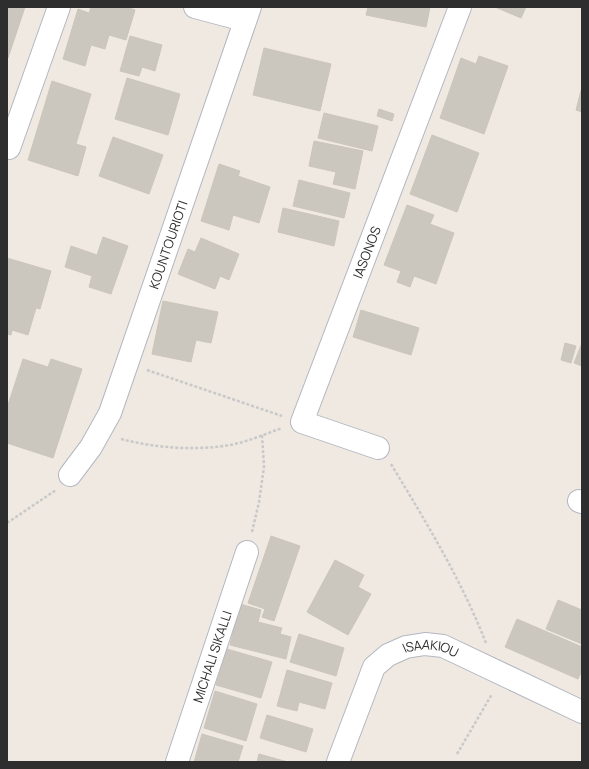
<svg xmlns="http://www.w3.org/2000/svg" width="589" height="769" viewBox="0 0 589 769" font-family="Manrope,sans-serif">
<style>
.building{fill:#cbc7bf;stroke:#cbc5ba}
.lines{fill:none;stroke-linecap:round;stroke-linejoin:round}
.minor-casing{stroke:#b4b7c1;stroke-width:24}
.path{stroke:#c9c9c9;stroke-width:2.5;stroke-dasharray:3 2;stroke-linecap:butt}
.minor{stroke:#fff;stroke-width:22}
.labels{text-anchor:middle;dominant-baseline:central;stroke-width:3.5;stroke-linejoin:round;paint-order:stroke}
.street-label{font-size:13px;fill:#2e2e2e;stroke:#fff}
</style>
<rect width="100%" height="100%" fill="#efe9e1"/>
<path class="building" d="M7,7H25L8,58H7Z
M91,7H126L135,10L126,40L109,35L105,49L91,45L85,66L63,59L78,9L89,13Z
M368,7H430L426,27L366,15Z
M495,7H526L521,18Z
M130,36L162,45L155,71L142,67L139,76L120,71Z
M264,48L331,64L320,111L253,95Z
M479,56L508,66L484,134L440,118L461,58L476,64Z
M127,78L180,94L168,135L115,119Z
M52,81L91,94L76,144L86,147L78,176L28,160Z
M582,87V112L576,110Z
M379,109L394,114L392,121L377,116Z
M324,113L378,126L372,151L318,138Z
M432,135L479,153L457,212L410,194Z
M113,137L163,155L149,194L99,176Z
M314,141L363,151L355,189L333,184L336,172L309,166Z
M219,164L240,171L238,176L270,187L259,223L233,215L229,230L201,221Z
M299,180L350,193L344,218L293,206Z
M407,205L434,215L430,224L454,233L436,284L414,276L410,287L397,282L401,271L384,265Z
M283,208L339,221L334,246L278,232Z
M103,237L128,246L111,294L89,287L92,276L65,267L71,246L97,255Z
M201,238L239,254L229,280L220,276L215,289L178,274L188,249L195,252Z
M7,258L51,271L40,309L36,308L28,335L12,330L11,335L7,334Z
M163,301L218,312L211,343L196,340L191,362L152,354Z
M361,310L419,328L411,355L353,337Z
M565,343L576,346L571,363L561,360Z
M582,343V366L574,363Z
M23,359L48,367L51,359L82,369L53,458L7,443V408Z
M271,536L300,546L274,621L262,617L265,609L248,603Z
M335,560L364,575L358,587L371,594L348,635L307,612Z
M558,600L582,610V644L546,629Z
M240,604L261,610L258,622L282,628L280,634L291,637L286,659L230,645Z
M517,619L582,647V670L578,679L505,647Z
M299,634L344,648L336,676L290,662Z
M227,649L272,662L261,698L216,685Z
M287,670L332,683L325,709L299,702L297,711L277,706Z
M215,691L257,704L246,741L204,728Z
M267,715L313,729L306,752L260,738Z
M202,734L243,746L238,762H194Z
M259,754L288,762H257Z"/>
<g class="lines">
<g class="minor-casing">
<g id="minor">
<path d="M195,7L244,20"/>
<path d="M9,148L59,7"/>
<path id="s1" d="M378,448L302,422L460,7"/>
<path id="s2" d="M70,475L91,447L110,413L250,7"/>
<path d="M579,501L582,502"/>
<path id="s3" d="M177,762L247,552"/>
<path id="s4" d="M338,762L374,667L388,655L406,647L425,644L443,646L582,712"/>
</g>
</g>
<path class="path" d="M147,370L282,416
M121,439C156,448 194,451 230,445C247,442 265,434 282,428
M391,464C427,524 460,577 486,643
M7,523L56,490
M252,532L259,502L264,467L262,435
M457,754L492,694"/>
<use href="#minor" class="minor"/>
</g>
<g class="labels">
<g class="street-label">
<text stroke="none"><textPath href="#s2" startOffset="252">KOUNTOURIOTI</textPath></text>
<text stroke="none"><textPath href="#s1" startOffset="262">IASONOS</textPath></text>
<text stroke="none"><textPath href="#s4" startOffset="165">ISAAKIOU</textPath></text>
<text stroke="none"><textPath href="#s3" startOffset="111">MICHALI SIKALLI</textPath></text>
</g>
</g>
<rect width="589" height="769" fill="none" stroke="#2e2e2e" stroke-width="16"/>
</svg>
